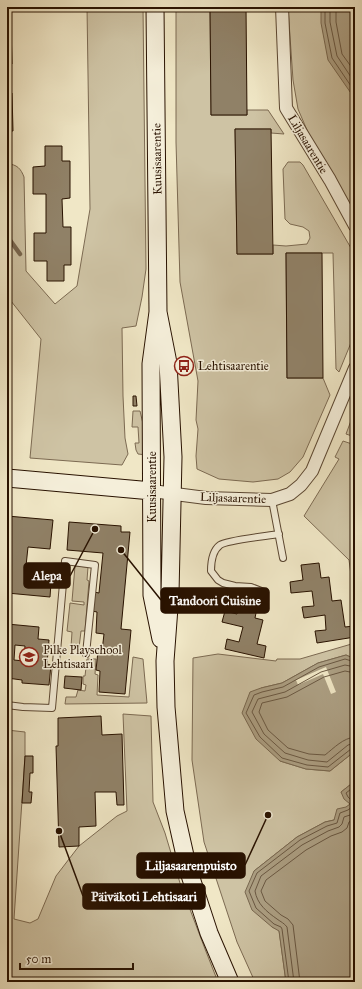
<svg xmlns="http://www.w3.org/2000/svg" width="362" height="989" viewBox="0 0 362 989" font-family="'IM FELL Great Primer',serif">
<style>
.green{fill:#cec3a4;stroke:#7c6a52}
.water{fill:#ac9f83;stroke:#78674f}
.pier{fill:#f0e7c6}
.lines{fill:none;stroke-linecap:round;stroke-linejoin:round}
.shore{stroke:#6a5842;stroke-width:1}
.stream{stroke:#78674f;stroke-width:4.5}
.building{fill:#908167;stroke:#291200;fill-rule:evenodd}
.lane-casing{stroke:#5b4732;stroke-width:8}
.street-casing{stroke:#5b4732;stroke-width:14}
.secondary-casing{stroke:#291200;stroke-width:19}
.lane{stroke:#f5efda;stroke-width:6}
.street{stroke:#f5efda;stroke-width:12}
.secondary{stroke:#f5efda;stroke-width:17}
.labels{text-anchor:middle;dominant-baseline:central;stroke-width:3;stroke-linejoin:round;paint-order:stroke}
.street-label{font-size:12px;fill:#291200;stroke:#f5efda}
.poi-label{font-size:12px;fill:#291200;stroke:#f5efda;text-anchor:start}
.leader{fill:none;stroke:#291200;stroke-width:1.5}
.callout-dot{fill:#291200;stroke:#f5efda;stroke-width:1.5}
.callout{fill:#291200;stroke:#291200;stroke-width:1.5}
.callout-label{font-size:13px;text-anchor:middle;font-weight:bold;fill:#fff}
</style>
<rect width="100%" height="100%" fill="#f0e7c6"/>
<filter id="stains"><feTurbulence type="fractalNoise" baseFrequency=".005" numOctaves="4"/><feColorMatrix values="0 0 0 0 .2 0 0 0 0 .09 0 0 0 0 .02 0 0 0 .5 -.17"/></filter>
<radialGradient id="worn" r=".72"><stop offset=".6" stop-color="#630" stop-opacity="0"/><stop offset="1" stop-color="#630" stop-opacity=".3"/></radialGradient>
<path class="green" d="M87,7H143L146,269L142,297L136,326L122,328L123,396L125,438L128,454L122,465L30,458L41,339L7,296V164C17,164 21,169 24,177L26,271L55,304L77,286L90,209Z
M176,7H210L211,115H247V110H268L284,134L271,133V129H235L237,254H273V245L286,246L307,244L310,238L309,231L303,227L290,224L285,219L283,169L288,162H300L303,165L355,255V333L339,372L336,369L333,253H286L287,378H323L330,395L303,457L290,472L278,479L253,482L219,479L197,469L196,456L198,429L196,420L198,381L180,282L176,142Z
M288,7H355V213L310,137L298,109L293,80Z
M355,410V437L346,434Z
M133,411H140L147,441V455L138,454L136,450L135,443H139L138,427H132Z
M343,441L355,445V605L349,560L304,516L339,459L335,457Z
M75,566L88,567L87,580L89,581L85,631H81L79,648L71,647L72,632L67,631L70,603L84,605V602L72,601Z
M355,643V659L346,655L318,663L282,683L261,688L280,761L306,769L330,771L355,751V781L341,792L350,804L334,820L325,822L297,837L254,871L272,927L279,930L286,982H255L237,942L204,842L192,760L193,658L218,654L276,661L277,659H300Z
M133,657L143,659L147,703L65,704L66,697H76L78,690L85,691L86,685L83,684V676H85L87,659H96L95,674L98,675L97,695L129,697Z
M123,714L151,716L153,802L165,833L180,883L205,949L218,982H7V730L25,732V756L14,919L30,923L38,919L56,876L79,846L117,816L127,811Z"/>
<path class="water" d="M321,7H355V99L328,60L321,23Z
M346,655L355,659V751L330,771L306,769L280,761L256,739L242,713L250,692L261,688L282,683L318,663Z
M355,781V982H286L279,931L272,927L252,910L245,892L254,871L297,837L325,822L334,820L337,809L346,807L350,804L344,799L341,792Z"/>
<path class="pier" d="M326,667L336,692L331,694L323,674L298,685L296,680Z"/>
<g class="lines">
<path class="shore" d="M325,7V23L332,58L355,92
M330,7V22L337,56L355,83
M336,7V22L342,54L355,72
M355,662L345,659L319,667L283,687L262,692L254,695L246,713L260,737L282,758L307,765L328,767L351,749L355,748
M355,667L345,665L321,672L285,692L258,699L252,712L264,734L285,753L308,760L327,762L348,745L355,743
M355,673L345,671L324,677L287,697L262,703L259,712L268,730L288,748L309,754L325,755C334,748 343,738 355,737
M289,982L282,929L281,927L274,924L256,908L249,891L257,873L300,840L327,826L337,823L340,813L348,810L353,806V802L348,797L346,793L355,786
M294,982L287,927C284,923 281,922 277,919C267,912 257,904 255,891L261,876L302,845L328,831L339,827L342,824L344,817L350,815L355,811
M300,982L293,925L288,919L281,915L265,901L261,891L266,880L306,850L331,836L342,832L347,828L349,822L355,819"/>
<path class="stream" d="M7,236L20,254"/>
</g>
<path class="building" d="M45,7H61V11H45Z
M210,7H246L247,115H211Z
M7,26H11L12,64H7Z
M7,93H12L13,131H7Z
M235,129H271L273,254H237Z
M45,146H62V161H70V198L62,199L63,227H71V265H64V281H47V261H34V233H46V194H33V167L45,166Z
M286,253H322L323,378H287Z
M184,360H187V370H184Z
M133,396H136L137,406H133Z
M7,516L53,520L50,549L28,547L26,566L52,569L50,597L7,593Z
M69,522L121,526V532H130L121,629L131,630L125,694L99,692L100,671L96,670L98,651H102L104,634L96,633L97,612L92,611L94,592L99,593L103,553L67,550Z
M319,563L321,578L329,577L332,601L341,600L345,627L354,626L355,637L317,643L315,631L326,630L325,615L304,618L302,607L314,606L312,591L291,593L290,582L303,580L301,565Z
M240,599L258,603L255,618L263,620L257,644L266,646L264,658L225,649L227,639L239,642L243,627L222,622L225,611L237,614Z
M7,624L39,627L38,639L49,640L47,664L51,665L49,685L22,683V680L7,678ZM15,645L25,646L24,661L14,660Z
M65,676L82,677L81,690L64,688Z
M101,716L102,735L122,734L124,805H117L116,792H95L96,826L79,827V846L59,847L56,746H58V718Z
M25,756H33V773H30L29,792H32L31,803H22Z"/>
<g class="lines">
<g class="lane-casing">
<path id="lane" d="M272,500L283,558
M264,592L251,587L235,586L223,583L218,580L211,571C211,563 212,551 220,545C227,540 268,536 279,534
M7,705L23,707L52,708L65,561L95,565L86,654"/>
</g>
<g class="street-casing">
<path id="street" d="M282,7L286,108L330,180L355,226
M152,491L206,498L272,500L290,494L301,485L312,471L355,368"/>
</g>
<g class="secondary-casing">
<path id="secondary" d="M155,7L158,312L151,364L152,595L161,639
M158,312L168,363L173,457L170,594L165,661L166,707L175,811L188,869L209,933L230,982
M7,478L152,491"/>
</g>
<use href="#lane" class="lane"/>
<use href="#street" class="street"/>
<use href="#secondary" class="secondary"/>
</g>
<defs>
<g id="bus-ring" transform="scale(1)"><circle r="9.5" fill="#f5efda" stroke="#8f2418" stroke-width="1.5"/><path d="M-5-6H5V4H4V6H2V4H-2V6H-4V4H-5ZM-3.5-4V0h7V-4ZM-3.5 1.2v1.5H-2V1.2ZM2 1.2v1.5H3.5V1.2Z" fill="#8f2418"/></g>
<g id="school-ring" transform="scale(1)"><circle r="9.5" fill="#f5efda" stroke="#8f2418" stroke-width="1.5"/><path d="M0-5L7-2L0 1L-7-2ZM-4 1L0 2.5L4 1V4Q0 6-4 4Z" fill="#8f2418"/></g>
</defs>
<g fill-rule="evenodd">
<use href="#bus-ring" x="184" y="366"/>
<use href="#school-ring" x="29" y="657"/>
</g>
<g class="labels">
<g class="street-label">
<text transform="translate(308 144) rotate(59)">Liljasaarentie</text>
<text transform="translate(157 159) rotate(-91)">Kuusisaarentie</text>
<text transform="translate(152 487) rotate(-90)">Kuusisaarentie</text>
<text transform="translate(233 498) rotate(2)">Liljasaarentie</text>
</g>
<g class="poi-label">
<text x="198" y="366">Lehtisaarentie</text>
<text x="43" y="650">Pilke Playschool<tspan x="43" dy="14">Lehtisaari</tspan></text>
</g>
</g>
<path class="leader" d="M95 529L70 576M121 550L161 600M268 815L245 865M59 831L83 896"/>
<g class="callout-dot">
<circle cx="95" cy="529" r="4"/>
<circle cx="121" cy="550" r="4"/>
<circle cx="268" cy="815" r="4"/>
<circle cx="59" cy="831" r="4"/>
</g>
<g class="callout">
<rect x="24" y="563" width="46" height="25" rx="4"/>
<rect x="161" y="588" width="108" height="25" rx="4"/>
<rect x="137" y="853" width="108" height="25" rx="4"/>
<rect x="83" y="884" width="122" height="25" rx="4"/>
</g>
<g class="callout-label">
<text x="47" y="580">Alepa</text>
<text x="215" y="605">Tandoori Cuisine</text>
<text x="191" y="870">Liljasaarenpuisto</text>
<text x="144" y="901">Päiväkoti Lehtisaari</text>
</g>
<rect width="362" height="989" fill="none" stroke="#f0e7c6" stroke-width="24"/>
<rect x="8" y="8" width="346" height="973" fill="none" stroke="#291200" stroke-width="2"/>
<rect x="12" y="12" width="338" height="965" fill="none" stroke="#291200"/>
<path d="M20 963v6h113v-6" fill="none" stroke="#291200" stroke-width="2"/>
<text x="26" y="963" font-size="12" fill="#291200" stroke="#f5efda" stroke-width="3" paint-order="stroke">50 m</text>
<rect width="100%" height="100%" filter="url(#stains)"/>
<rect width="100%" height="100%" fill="url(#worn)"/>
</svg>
